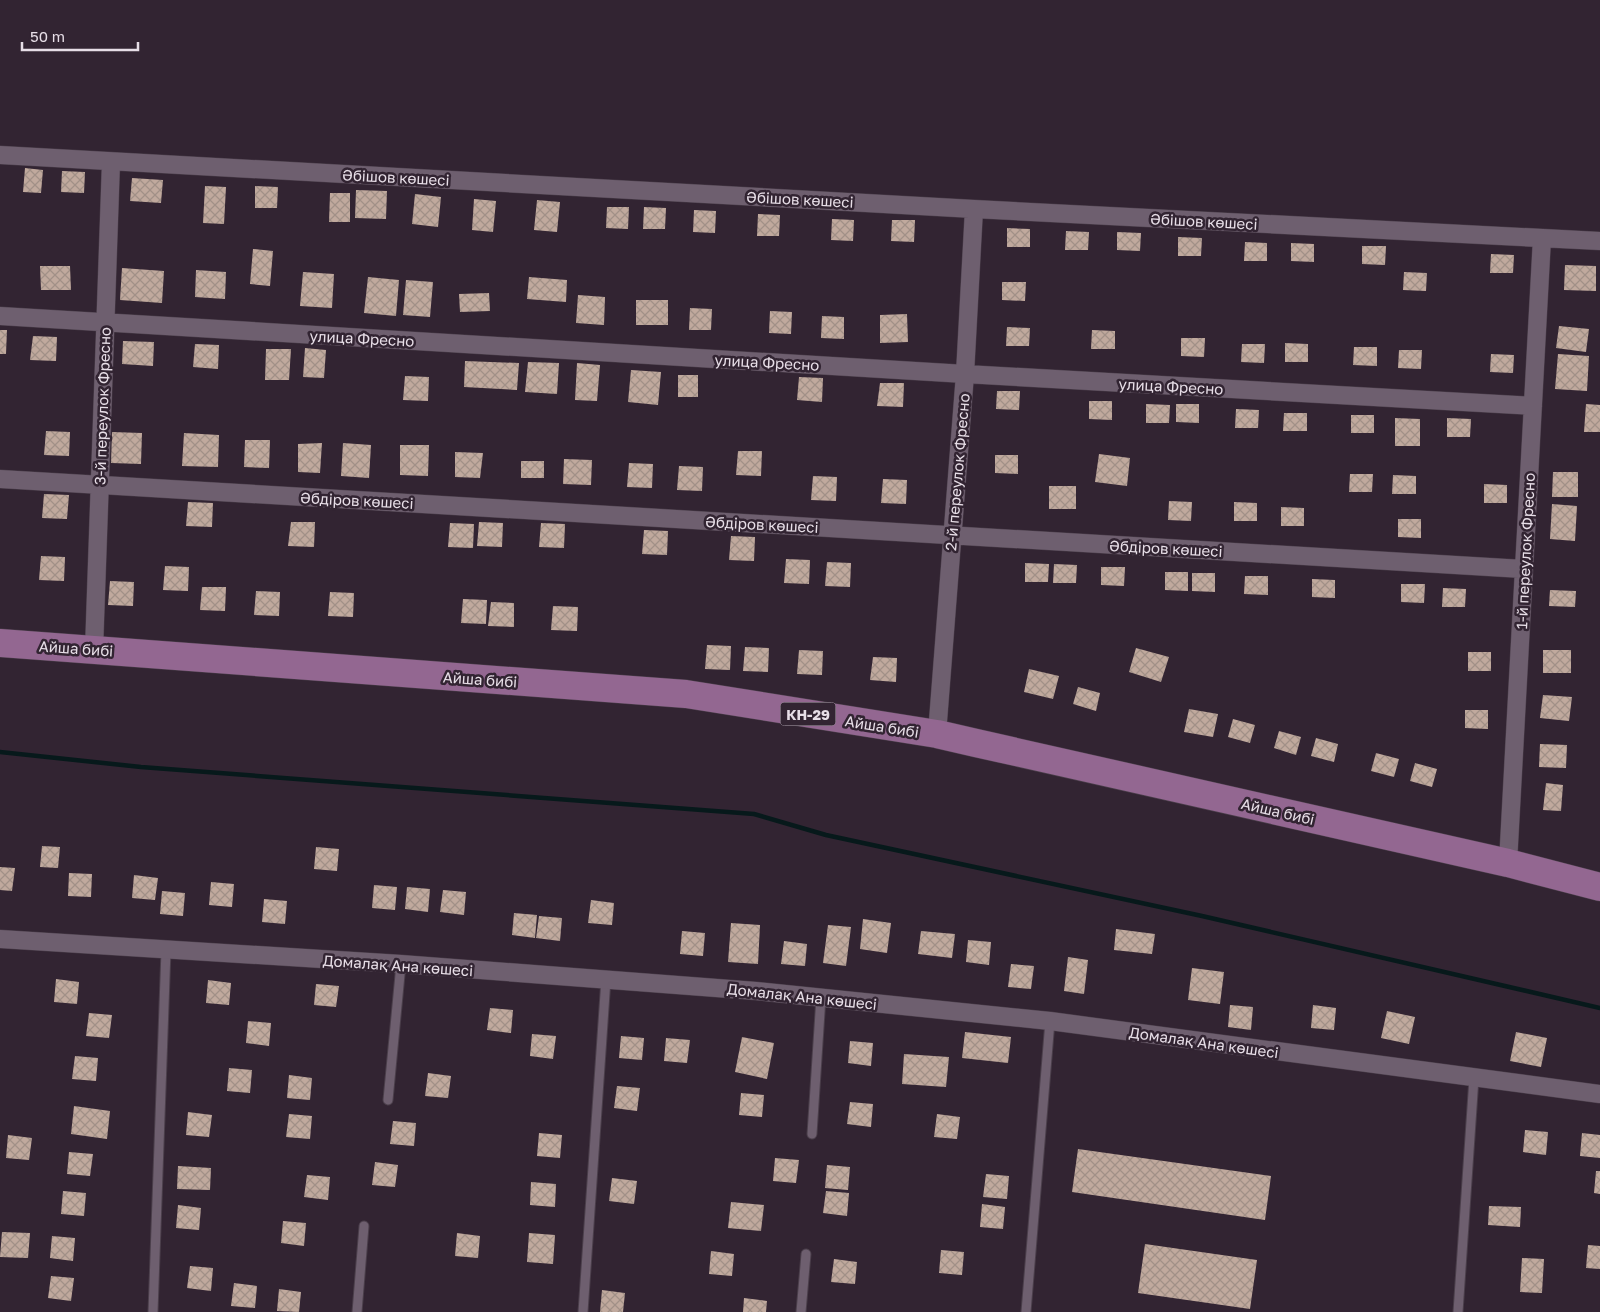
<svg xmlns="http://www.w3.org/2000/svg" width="1600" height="1312" viewBox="0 0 1600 1312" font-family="'Golos Text',sans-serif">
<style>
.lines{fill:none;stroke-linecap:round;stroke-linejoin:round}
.stream{stroke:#07191b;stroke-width:4.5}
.building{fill:url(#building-cross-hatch)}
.lane-casing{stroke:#4b3f4b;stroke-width:11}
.street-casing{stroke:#4b3f4b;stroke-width:19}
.primary-casing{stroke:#4b3f4b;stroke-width:29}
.lane{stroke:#6e5f6f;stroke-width:9}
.street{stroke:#6e5f6f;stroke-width:18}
.primary{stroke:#936791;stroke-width:28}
.labels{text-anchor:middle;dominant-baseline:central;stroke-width:5;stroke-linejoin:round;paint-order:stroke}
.shield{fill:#322432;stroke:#b1a6b1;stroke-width:1}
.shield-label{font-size:14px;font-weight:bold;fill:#e7dee7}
.street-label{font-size:15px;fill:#e7dee7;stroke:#322432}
</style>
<defs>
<pattern id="building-cross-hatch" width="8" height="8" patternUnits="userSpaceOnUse" patternTransform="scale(1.25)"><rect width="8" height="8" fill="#c0a99d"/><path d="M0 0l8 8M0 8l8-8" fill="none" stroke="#a19087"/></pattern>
</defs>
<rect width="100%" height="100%" fill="#322432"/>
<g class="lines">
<path class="stream" d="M0,752L141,767L754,814L826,835L1202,916L1600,1008"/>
</g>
<path class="building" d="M25,168L43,170L41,193L23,192Z
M62,171L85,172L84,193L61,192Z
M132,178L163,180L161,203L130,201Z
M205,186L226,187L224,224L203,223Z
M255,186L278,187L277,208H255Z
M356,190L387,191L386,219L355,218Z
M330,193H350V222H329Z
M415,194L441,197L438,227L412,224Z
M474,199L496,201L493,232L472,230Z
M537,200L560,202L557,232L534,230Z
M607,207H629L628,229L606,228Z
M644,207L666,208L665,229H643Z
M694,210L716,211L715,233L693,232Z
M758,214L780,215L779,236H757Z
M832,219L854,220L853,241L831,240Z
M892,220H915L914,242L891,241Z
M1007,228L1030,229V247H1007Z
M1066,231L1089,232L1088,250H1065Z
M1117,232L1141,233L1140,251L1117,250Z
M1178,237L1202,238L1201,256H1178Z
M1245,242L1267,243V261H1244Z
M1291,243L1314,244V262L1291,261Z
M1362,246H1386L1385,265L1362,264Z
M253,249L273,251L270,286L250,284Z
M1491,254L1514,255L1513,273H1490Z
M1565,265L1596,266V291L1564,290Z
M40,266H70L71,290H41Z
M122,268L164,271L162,303L120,300Z
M196,270L226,272L225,299L195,297Z
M303,272L334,274L332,308L300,306Z
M1404,272L1427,273L1426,291L1403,290Z
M368,277L399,280L396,316L364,313Z
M529,277L567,280L566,302L527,299Z
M406,280L433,282L430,317L403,315Z
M1002,282H1026L1025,301L1002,300Z
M489,293L490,311L460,312L459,294Z
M578,295L605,297L604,325L576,323Z
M636,300H668V325H636Z
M690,308L712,309L711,330H689Z
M770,311L792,312L791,334L769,333Z
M907,314L908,342L880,343V315Z
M822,316L844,317V339L821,338Z
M1559,326L1589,329L1586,352L1556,348Z
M1007,327L1030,328L1029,346H1006Z
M0,330H7L6,354H0Z
M1092,330L1115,331V349H1091Z
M33,336L57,337L56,361L30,360Z
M1181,338H1205L1204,357L1181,356Z
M123,341L154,342L153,366L122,364Z
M1285,343L1308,344V362H1285Z
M195,344L219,345L218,369L193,367Z
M1242,344H1265L1264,363L1241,362Z
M1354,347H1377V366L1353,365Z
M305,348L326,350L324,378L303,377Z
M266,349H291L289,380H265Z
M1399,350H1422L1421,369L1398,368Z
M1491,354L1514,355L1513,373L1490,372Z
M1558,354L1589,356L1587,391L1555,389Z
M465,361L519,363L517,390L464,387Z
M528,362L559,363L557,394L525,392Z
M577,363L600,365L597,401L575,400Z
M631,370L661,372L658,405L628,402Z
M678,375H698V397H678Z
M405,376L429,377L428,401L403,400Z
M799,377L823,378L822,402L797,400Z
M880,383H904L903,407L877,406Z
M997,391H1020L1019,410L996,409Z
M1089,401H1112V420L1089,419Z
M1146,404L1170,405L1169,423H1146Z
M1176,404H1199V423L1176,422Z
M1586,404L1600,405V432H1584Z
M1236,409L1259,410L1258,428H1235Z
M1284,413H1307V431H1283Z
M1351,415H1374V433H1351Z
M1395,418L1420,419V446H1395Z
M1447,418L1471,419L1470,437H1447Z
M46,431L70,432L69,456L44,455Z
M112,432L142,433L141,464L111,463Z
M184,433L219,435L218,467L182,466Z
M245,440H270L269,468L244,467Z
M322,443L320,473L298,472V444Z
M343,443L371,445L369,478L341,476Z
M400,445H429L428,476L400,475Z
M738,451H762L761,476L736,475Z
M455,452L483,453L480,478L455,477Z
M1099,454L1130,458L1127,486L1095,482Z
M995,455H1018V474L995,473Z
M564,459L592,460L591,485L563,484Z
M521,461H544V478H521Z
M629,463L653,464L652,488L627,487Z
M679,466L703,467L702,491L677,490Z
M1553,472H1578V497H1552Z
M1350,474H1373L1372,492H1349Z
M1393,475L1416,476V494H1392Z
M813,476L837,477L836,501L811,500Z
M883,479L907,480L906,504L881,503Z
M1484,484L1507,485V503H1484Z
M1049,486H1076V509H1049Z
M44,494L69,495L67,519L42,518Z
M1169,501L1192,502L1191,521L1168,520Z
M188,502L213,503L212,527L186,526Z
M1234,502L1257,503V521H1234Z
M1552,504L1577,506L1575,541L1550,539Z
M1281,507L1304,508V526H1281Z
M1398,519H1421V538L1398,537Z
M291,522H315L314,547L288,546Z
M479,522L503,523L502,547L477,546Z
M450,523L474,524L473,548L448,547Z
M541,523L565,524L564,548L539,547Z
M644,530L668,531L667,555L642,554Z
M731,536L755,537L754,561L729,560Z
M41,556L65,557L64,581L39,580Z
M786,559L810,560L809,584L784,583Z
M827,562L851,563L850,587L825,586Z
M1025,563L1049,564L1048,582H1025Z
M1054,564L1077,565L1076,583H1053Z
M165,566L189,567L188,591L163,590Z
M1101,567H1125L1124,586L1101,585Z
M1165,572H1188V591L1165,590Z
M1192,573H1215V592L1192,591Z
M1245,576H1268V595L1244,594Z
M1312,579L1335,580V598L1312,597Z
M110,581L134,582L133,606L108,605Z
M1401,584H1425L1424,603L1401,602Z
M202,587H226L225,611L200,610Z
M1443,588L1466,589L1465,607H1442Z
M1550,590L1576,591L1575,607L1549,606Z
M256,591L280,592L279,616L254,615Z
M330,592L354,593L353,617L328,616Z
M463,599L487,600L486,624L461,623Z
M491,602L514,603V627L488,626Z
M553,606L578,607L577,631L551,630Z
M707,645L731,646L730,670L705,669Z
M745,647L769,648L768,672L743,671Z
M1136,648L1169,657L1161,682L1129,672Z
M799,650L823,651L822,675L797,674Z
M1543,650H1571V673H1543Z
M1468,652H1491V671H1468Z
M873,657L897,658L896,682L870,680Z
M1029,669L1059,676L1053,699L1024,692Z
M1078,687L1100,693L1096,711L1073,704Z
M1543,695L1572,697L1569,721L1540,718Z
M1189,709L1218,714L1213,737L1184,732Z
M1465,710H1488V729L1465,728Z
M1233,719L1255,725L1250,743L1228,737Z
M1279,731L1301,737L1296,755L1274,748Z
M1316,738L1338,744L1334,762L1311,756Z
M1540,744L1567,745L1566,768L1539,767Z
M1376,753L1399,759L1394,777L1371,771Z
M1415,763L1437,769L1432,787L1410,781Z
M1546,783L1563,785L1561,811L1543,810Z
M42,846L60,847L58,868L40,867Z
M316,847L339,849L337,871L314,869Z
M0,867L15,868L12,891L0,890Z
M69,873L92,874L91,897L68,896Z
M134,875L158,878L155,900L132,898Z
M211,882L234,884L232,907L209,905Z
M374,885L397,887L395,910L372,908Z
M407,887L430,889L428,912L405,909Z
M443,890L466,892L464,915L440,912Z
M162,891L185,893L183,916L160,914Z
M264,899L287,901L285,924L262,922Z
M591,900L614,903L612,925L588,923Z
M514,913L537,915L535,938L512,935Z
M539,916L562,918L560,941L536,938Z
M863,919L891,923L887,953L860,949Z
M731,923L760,925L758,964L728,962Z
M828,925L851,927L846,966L823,963Z
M1116,929L1155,934L1152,954L1114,950Z
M682,931L705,933L703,956L680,954Z
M921,931L955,934L952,958L918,954Z
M968,940L991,942L989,965L966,962Z
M784,941L807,944L805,966L781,964Z
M1068,957L1088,960L1084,994L1064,991Z
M1011,964L1034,966L1031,989L1008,987Z
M1192,968L1224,972L1220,1004L1188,1000Z
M56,979L79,982L77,1004L54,1002Z
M208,980L231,983L229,1005L206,1003Z
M316,984L339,986L336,1007L314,1005Z
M1230,1005L1253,1007L1251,1030L1228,1027Z
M1313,1005L1336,1008L1334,1030L1311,1028Z
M490,1008L513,1010L511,1033L487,1030Z
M1387,1011L1415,1017L1409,1044L1381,1038Z
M89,1013L112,1015L109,1038L86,1036Z
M248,1021L271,1023L269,1046L246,1043Z
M965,1032L1011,1037L1008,1063L962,1058Z
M1516,1032L1547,1038L1541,1067L1510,1061Z
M532,1034L556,1036L553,1059L530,1056Z
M621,1036L644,1038L642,1060L619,1058Z
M742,1037L774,1043L767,1079L735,1072Z
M666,1038L690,1040L687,1063L664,1061Z
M850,1041L873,1043L871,1066L848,1063Z
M904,1054L949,1057L946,1087L902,1084Z
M75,1056L98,1058L96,1081L72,1079Z
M229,1068L252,1070L250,1093L227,1091Z
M428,1073L451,1076L448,1098L425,1096Z
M289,1075L312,1078L310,1100L287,1098Z
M617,1086L640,1088L637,1111L614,1108Z
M741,1093L764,1095L762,1117L739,1115Z
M850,1102L873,1104L871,1127L847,1124Z
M74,1106L110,1111L107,1139L71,1134Z
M188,1112L212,1115L209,1137L186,1135Z
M289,1114L312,1116L310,1139L286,1137Z
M937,1114L960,1117L957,1139L934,1137Z
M393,1121L416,1123L414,1146L390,1144Z
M1525,1130L1548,1132L1546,1155L1523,1152Z
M539,1133L562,1135L560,1158L537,1156Z
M1582,1133L1600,1135V1158L1580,1156Z
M8,1135L32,1138L29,1160L6,1158Z
M1078,1149L1271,1176L1265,1220L1072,1192Z
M69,1152L93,1154L90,1176L67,1174Z
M775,1158L799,1160L796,1183L773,1181Z
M375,1162L398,1165L395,1187L372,1185Z
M827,1165L850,1167L848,1190L825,1188Z
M178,1166L211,1168L210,1190L177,1189Z
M1596,1171H1600V1194L1594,1193Z
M986,1174L1009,1176L1007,1199L983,1197Z
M307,1175L330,1177L328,1200L304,1197Z
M612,1178L637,1181L634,1204L609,1201Z
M531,1182L556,1184L555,1207L530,1205Z
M63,1191L86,1193L84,1216L61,1214Z
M826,1191L849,1193L847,1216L823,1213Z
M731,1202L764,1205L761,1231L728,1228Z
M982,1204L1005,1207L1003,1229L980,1227Z
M178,1205L201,1208L199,1230L176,1228Z
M1489,1206L1521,1207L1520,1227L1488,1225Z
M283,1221L306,1223L304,1246L281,1243Z
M2,1232L30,1233L28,1258L0,1257Z
M457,1233L480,1236L478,1258L455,1256Z
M529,1233L555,1235L553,1264L527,1262Z
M52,1236L75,1238L73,1261L50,1258Z
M1145,1244L1257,1260L1250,1309L1138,1293Z
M1588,1245L1600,1246V1269L1586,1268Z
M941,1250L964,1252L962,1275L939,1273Z
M711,1251L734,1254L732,1276L709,1274Z
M1522,1258L1544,1259L1542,1293L1520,1292Z
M834,1259L857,1262L855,1284L831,1282Z
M190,1266L213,1268L211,1291L187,1288Z
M51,1276L74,1278L71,1301L48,1298Z
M234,1283L257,1286L255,1308L231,1306Z
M279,1289L301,1292L299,1312L277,1311Z
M602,1290L625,1293L623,1312H600Z
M744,1298L767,1301L766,1312H743Z"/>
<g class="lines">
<g class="lane-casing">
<path id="lane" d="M388,1100L401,964
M812,1134L821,997
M153,1312L166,950
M357,1312L364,1226
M583,1312L606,979
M801,1312L806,1254
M1026,1312L1050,1021
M1458,1312L1474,1078"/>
</g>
<g class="street-casing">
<path id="street" d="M0,155L974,209L1600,241
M0,316L965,374L1533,406
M0,479L1523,569
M94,650L111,162
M937,734L965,374L974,209
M1508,863L1542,238
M0,939L401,964L756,991L1050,1021L1600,1094"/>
</g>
<g class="primary-casing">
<path id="primary" d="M0,643L686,694L937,734L976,743L1508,863L1600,887"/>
</g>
<use href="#lane" class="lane"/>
<use href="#street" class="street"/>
<use href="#primary" class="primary"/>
</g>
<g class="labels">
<rect class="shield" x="780.5" y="702.5" width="55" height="23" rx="4"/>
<g class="shield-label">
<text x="808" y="714">КН-29</text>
</g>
<g class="street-label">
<text transform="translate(396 177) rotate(3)">Әбішов көшесі</text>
<text transform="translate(800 199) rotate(3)">Әбішов көшесі</text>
<text transform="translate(1204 221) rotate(3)">Әбішов көшесі</text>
<text transform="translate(362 338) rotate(3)">улица Фресно</text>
<text transform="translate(767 362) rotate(3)">улица Фресно</text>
<text transform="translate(1171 386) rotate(3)">улица Фресно</text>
<text transform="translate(102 406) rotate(-88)">3-й переулок Фресно</text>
<text transform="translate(957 472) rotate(-85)">2-й переулок Фресно</text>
<text transform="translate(357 500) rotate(3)">Әбдіров көшесі</text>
<text transform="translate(762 524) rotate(3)">Әбдіров көшесі</text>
<text transform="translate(1166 548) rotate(3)">Әбдіров көшесі</text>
<text transform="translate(1525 551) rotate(-87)">1-й переулок Фресно</text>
<text transform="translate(76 648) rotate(4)">Айша бибі</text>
<text transform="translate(480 679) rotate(4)">Айша бибі</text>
<text transform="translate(882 726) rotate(9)">Айша бибі</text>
<text transform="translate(1278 811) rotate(13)">Айша бибі</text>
<text transform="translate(398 965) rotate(4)">Домалақ Ана көшесі</text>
<text transform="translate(802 996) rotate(6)">Домалақ Ана көшесі</text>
<text transform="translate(1204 1042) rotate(8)">Домалақ Ана көшесі</text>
</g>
</g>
<path d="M22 42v8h116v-8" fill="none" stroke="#e7dee7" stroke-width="2.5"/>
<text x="30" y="42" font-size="15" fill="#e7dee7" stroke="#322432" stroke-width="4" paint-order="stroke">50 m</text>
</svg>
